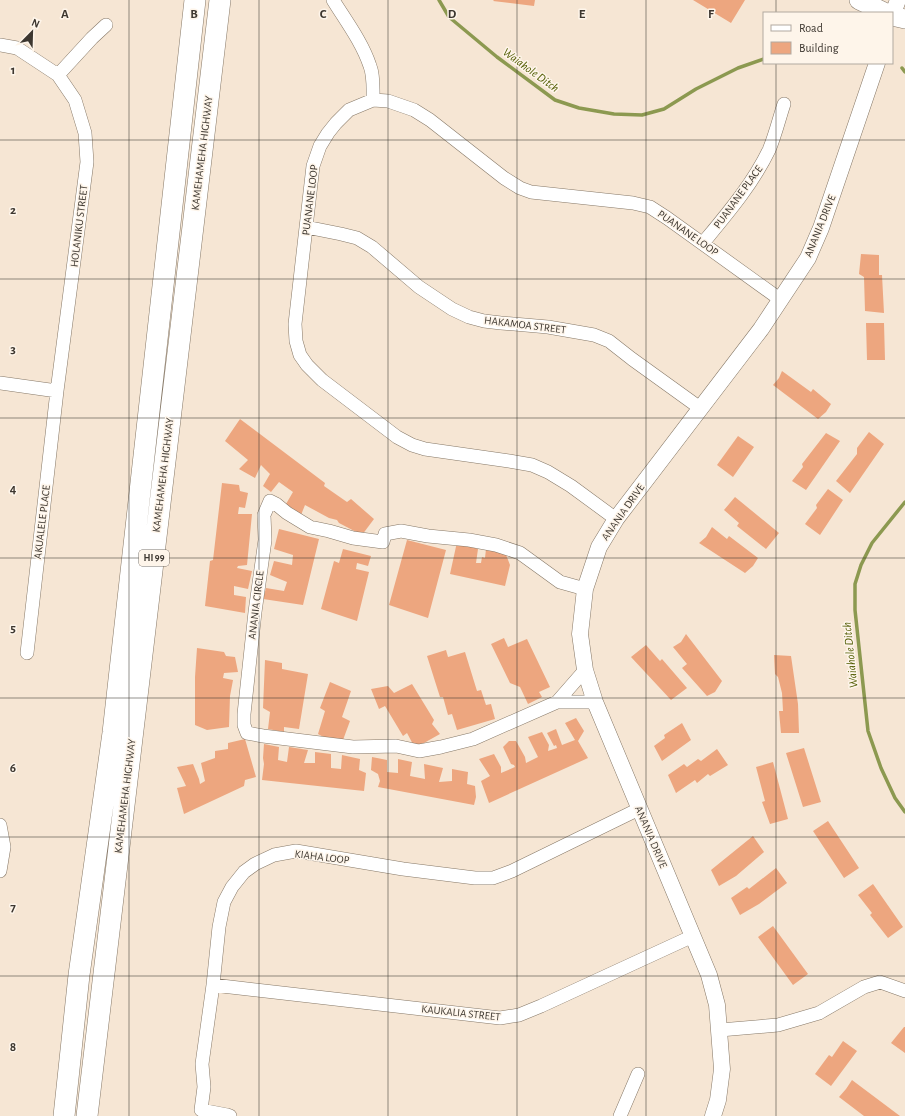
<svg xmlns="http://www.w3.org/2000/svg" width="905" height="1116" viewBox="0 0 905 1116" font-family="'Alegreya Sans',sans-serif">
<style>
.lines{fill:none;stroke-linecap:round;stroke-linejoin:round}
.stream{stroke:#8c9950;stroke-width:3.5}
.building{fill:#eda67f}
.minor-casing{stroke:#867867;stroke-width:14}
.tertiary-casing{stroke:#867867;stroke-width:17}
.secondary-casing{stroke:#867867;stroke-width:20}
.primary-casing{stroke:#867867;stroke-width:22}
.minor{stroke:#fff;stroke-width:13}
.tertiary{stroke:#fff;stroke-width:16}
.secondary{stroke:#fff;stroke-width:19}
.primary{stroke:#fff;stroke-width:21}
.grid{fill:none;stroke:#3d3730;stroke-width:1;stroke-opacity:0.55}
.labels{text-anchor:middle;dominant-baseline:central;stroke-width:3;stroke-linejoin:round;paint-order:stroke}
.shield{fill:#fef5ea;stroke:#777068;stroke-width:1}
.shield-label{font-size:10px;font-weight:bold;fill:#3d3730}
.street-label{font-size:11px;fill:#3d3730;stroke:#fef5ea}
.water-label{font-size:12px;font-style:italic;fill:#505b01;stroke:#fef5ea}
.grid-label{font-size:13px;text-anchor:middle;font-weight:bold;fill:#3d3730;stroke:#fef5ea;stroke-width:3;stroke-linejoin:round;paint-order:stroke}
</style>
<rect width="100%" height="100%" fill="#f6e6d4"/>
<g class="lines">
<path class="stream" d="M439,0L449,17L497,57L555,100L579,108L614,114L642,115L664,109L696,89L738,68L764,59
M902,68L905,72
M905,502L872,543L861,565L855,584V610L868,731L881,768L895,798L905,812"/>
</g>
<path class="building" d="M494,0H535L534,6L493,1Z
M693,0H745L731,23Z
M861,254L879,255V275H882L884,313L865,311L864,277L859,274Z
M866,323H884L885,360H867Z
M782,371L811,392L813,389L831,404L826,412L818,419L773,385L779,378Z
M240,419L325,483L324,486L347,502L351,499L374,519L362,535L339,523L337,520L329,518L305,505L301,515L286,504L293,492L279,482L271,492L263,486L270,474L261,465L255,478L239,469L248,460L225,441Z
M869,432L884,444L850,493L836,481L857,454V448Z
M826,433L840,441L806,490L792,481L803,467L802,464Z
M738,436L754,447L733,477L717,465Z
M222,483L239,485L240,491L248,493L245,508L239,507L238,514H252L247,565L238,566L237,568L252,571L248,589L234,586V595L246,597L245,613L205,606L210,561L213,560Z
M828,489L843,500L820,535L805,524L817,508L816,505Z
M735,497L779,533L766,549L737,526L739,523L724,510Z
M712,527L727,539L729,536L758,558L753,566L745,573L699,543L706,537Z
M279,529L319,539L303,605L263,599L266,588L284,591L287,582L270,575L274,561L292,565L293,555L274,549Z
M407,540L446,550L428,618L389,605Z
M457,542L478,549L476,563H481L482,557L485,558L486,549L505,552L510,565L505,586L450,574Z
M343,549L371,556L368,566L357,563L356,569L369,572L357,621L321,609L334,561L339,563Z
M686,634L722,681L715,692L707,696L682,668L687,664L673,647L681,642Z
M504,638L508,647L527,639L550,687L539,692L542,697L528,704L520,687L510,683L491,644Z
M646,645L660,661L662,659L687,688L671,700L631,657Z
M197,648L224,652L226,656L235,657L238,672L224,673L223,678L233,680L230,696L229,727L207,730L195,725V677Z
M446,650L448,657L465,652L477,691L481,690L486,705L491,704L495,719L457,730L452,714L448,715L443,697H440L427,656Z
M774,655L791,656L798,704L799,733H781L779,711H783L782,693L778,677L775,674Z
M265,660L282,663V669L308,674L299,729L284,727V732L268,729L270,712L263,708Z
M330,682L351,691L342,717L350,721L343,740L327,739L318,734L325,711L320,708Z
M412,684L434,720L432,724L440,734L415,748L407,733L403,736L385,706L379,709L371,689L388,686L394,693Z
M576,718L584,731L578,741L588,758L489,803L481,781L490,776L479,759L494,754L501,767V773L515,767L514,765L511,764L503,747L509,741H516L525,757L526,763L538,757L528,737L542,732L549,745L548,751L557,748L556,745L554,746L547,733L556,729L562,745L575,740L565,723Z
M682,723L691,740L662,761L654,746L665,738L664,735Z
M245,739L256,777L245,780L244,786L184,814L177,788L186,786L177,767L193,764L199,779L200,784L205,781L201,763L215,758V751L228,749V743Z
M264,744L279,747L278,760L287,762L289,747L308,750L304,763H315V752L331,754V768L341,769L342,755L360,759L359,770L366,773L364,791L262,780L264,764L263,758Z
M804,748L821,802L803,807L786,753Z
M717,749L728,765L710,776L708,774L697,783L695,780L676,793L668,775L684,764L687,767L698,759L701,761Z
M372,757L387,760V772L398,773V759L412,762L410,776L425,779L424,764L443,768L439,782L452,781V769L468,772L467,784L475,786L476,797L474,805L378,787L380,781L378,774L371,770Z
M773,762L788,819L770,824L762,802L765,801L756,767Z
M828,821L859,868L844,878L813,831Z
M753,836L764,852L736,876L719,886L711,870Z
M776,868L787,883L759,904L740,915L731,898L747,887L749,889Z
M873,884L903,927L888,938L870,915L872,913L858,895Z
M773,926L808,974L793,985L758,937Z
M904,1027H905V1053L891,1043Z
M843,1041L857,1051L831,1086L815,1074L829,1055L832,1057Z
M852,1080L900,1116H864L839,1097L846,1089Z"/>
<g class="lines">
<g class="minor-casing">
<path id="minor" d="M333,0C346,21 362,42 370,66C374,76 373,89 373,100
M0,45L17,48L58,75L75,100L85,133L87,162L57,391L27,653
M58,75L92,38L106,25
M306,227L341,234L357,238L372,247L419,287L452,309L469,317L484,321L501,323L548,327L594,335L609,341L632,359L700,408
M703,243C727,214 752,185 769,150C775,136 779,119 784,104
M0,383L57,391
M616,519L571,486L548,472L532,465L509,461L425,449L412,445L397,437L322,380L307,365L300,355L296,341L295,324L313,166L320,146L328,133L336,123L349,110L373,100L388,101L414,110L430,120L504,178L520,188L531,192L633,203L650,207L667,218L781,300
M585,589L560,582L520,553L496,545L469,540L428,536L401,531L385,534L383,542L353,538L329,531L310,527L287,513L276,504L270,501L264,515L265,540L255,612L244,714V725L247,733L263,736L353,747L396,746L419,751L441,747L473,739L557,702H595
M557,702L585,670
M0,825L4,847L0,871
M213,985L500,1018L519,1015L541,1006L693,936
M720,1030L778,1025L819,1013L864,987L880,982L905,991
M230,1116L227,1115L201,1110L204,1087L202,1064L213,985L219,927L224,902L232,887L244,872L255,864L274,855L296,851L403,869L475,878H493L512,871L639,809
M620,1116L638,1074"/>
</g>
<g class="tertiary-casing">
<path id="tertiary" d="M892,16L898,0
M713,1116L718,1100L722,1069L717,1005L709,975L595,702L585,670L580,634L585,589L599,547L616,519L761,329L808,258L821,228L877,63"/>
</g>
<g class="secondary-casing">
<path id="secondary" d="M859,0L886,13
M892,16L905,19"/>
</g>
<g class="primary-casing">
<path id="primary" d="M64,1116L79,975L113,733L195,0
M87,1116L220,0"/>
</g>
<use href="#minor" class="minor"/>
<use href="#tertiary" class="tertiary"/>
<use href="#secondary" class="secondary"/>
<use href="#primary" class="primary"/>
</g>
<path class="grid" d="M129,0V1116M259,0V1116M388,0V1116M517,0V1116M646,0V1116M776,0V13M776,63V1116M0,140H905M0,279H905M0,418H905M0,558H905M0,698H905M0,837H905M0,976H905"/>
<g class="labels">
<rect class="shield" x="139" y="550" width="30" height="16" rx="3"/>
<g class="shield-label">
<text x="154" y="558">HI 99</text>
</g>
<g class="street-label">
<text transform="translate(202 153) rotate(-83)">KAMEHAMEHA HIGHWAY</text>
<text transform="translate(738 197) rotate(-54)">PUANANE PLACE</text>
<text transform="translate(310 200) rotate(-83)">PUANANE LOOP</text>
<text transform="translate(79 226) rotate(-83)">HOLANIKU STREET</text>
<text transform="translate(820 226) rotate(-68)">ANANIA DRIVE</text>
<text transform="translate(688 233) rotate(35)">PUANANE LOOP</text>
<text transform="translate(525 325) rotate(7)">HAKAMOA STREET</text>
<text transform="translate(163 475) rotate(-83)">KAMEHAMEHA HIGHWAY</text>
<text transform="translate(623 512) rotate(-55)">ANANIA DRIVE</text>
<text transform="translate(42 522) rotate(-83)">AKUALELE PLACE</text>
<text transform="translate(256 605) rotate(-83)">ANANIA CIRCLE</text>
<text transform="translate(125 796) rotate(-83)">KAMEHAMEHA HIGHWAY</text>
<text transform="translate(651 837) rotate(67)">ANANIA DRIVE</text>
<text transform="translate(322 857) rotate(7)">KIAHA LOOP</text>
<text transform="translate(461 1013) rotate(6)">KAUKALIA STREET</text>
</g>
<g class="water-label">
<text transform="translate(531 70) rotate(36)">Waiahole Ditch</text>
<text transform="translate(850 655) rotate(-96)">Waiahole Ditch</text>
</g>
</g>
<g class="grid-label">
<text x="65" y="18">A</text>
<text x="194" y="18">B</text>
<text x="323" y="18">C</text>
<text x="452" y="18">D</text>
<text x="582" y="18">E</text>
<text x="711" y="18">F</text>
<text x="13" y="74">1</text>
<text x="13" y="214">2</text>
<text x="13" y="353">3</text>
<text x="13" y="493">4</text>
<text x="13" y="632">5</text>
<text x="13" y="772">6</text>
<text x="13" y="911">7</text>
<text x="13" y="1051">8</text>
</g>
<rect x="763" y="12" width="130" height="52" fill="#fef5ea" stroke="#b1a9a0"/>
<rect x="771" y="25" width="20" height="6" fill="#ffffff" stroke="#b1a9a0"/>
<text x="799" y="32" font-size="12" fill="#3d3730">Road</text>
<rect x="771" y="42" width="20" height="12" fill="#eda67f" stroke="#b1a9a0"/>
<text x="799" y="52" font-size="12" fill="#3d3730">Building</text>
<g transform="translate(32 32) rotate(23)" stroke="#fef5ea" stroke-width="3" paint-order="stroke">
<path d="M0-3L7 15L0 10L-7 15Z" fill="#3d3730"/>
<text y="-6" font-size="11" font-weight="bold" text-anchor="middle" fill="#3d3730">N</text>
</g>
</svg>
